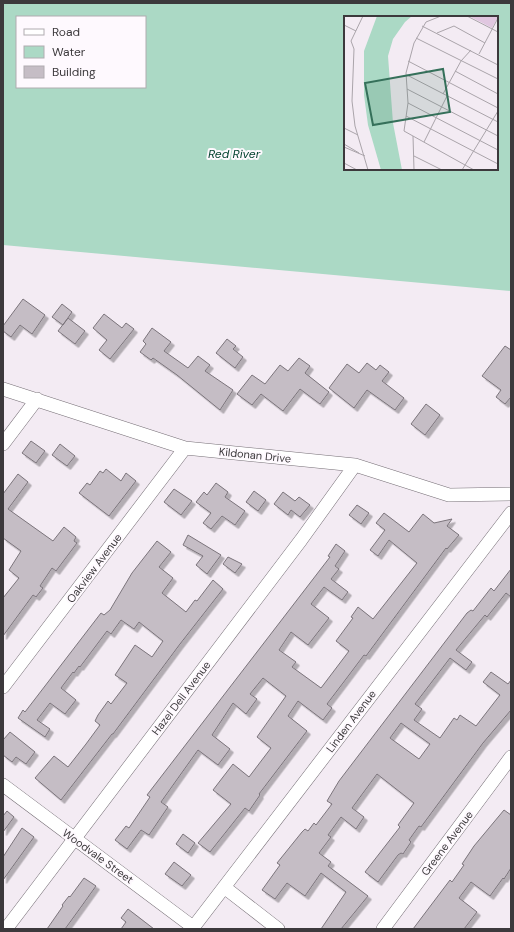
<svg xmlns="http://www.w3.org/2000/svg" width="514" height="932" viewBox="0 0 514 932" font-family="'DM Sans',sans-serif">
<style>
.water{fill:#abd9c5;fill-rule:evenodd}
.building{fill:#c5bdc5;stroke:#7b747b;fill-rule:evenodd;filter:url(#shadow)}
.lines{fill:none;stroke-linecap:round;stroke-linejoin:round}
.minor-casing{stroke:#766f76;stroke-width:14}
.minor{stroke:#fff;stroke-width:13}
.labels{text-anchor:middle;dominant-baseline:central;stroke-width:4;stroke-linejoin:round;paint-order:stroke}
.street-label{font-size:11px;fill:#3c393c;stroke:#fef9fe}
.water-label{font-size:12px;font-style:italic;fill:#054431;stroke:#fef9fe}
.inset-road{fill:none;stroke:#aaa4aa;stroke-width:1}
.view{fill:#35705a;fill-opacity:0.15;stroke:#35705a;stroke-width:2}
.inset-edge{fill:none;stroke:#3c393c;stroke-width:2}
</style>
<defs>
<filter id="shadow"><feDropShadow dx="3.5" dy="3.5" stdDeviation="0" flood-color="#0004"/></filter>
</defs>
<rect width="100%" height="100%" fill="#f3ebf3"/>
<path class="water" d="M3,3H511V291L3,245ZM17,17H145V87H17ZM345,17H497V169H345Z"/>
<path class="building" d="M23,299L45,315L32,334L20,325L11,337L3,331V326Z
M62,304L72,312L63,325L52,317Z
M104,314L122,328L126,323L134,329L110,359L99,350L107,340L93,328Z
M68,318L85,331L75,344L58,331Z
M152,328L171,342L164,351L188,368L198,356L210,365L205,371L233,390L220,410L177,375L153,358L151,360L140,352L146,344L143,341Z
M227,339L236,346L233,349L243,357L235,368L216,353Z
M505,346L511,350V397L505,404L496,397L501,390L482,376Z
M299,358L310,366L305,373L329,392L320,404L300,389L283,411L261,394L252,405L237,394L252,375L265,384L280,365L288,371Z
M367,363L376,370L380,365L389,372L382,381L404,398L395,410L367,390L354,408L329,388L347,364L359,373Z
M426,404L440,415L425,435L411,424Z
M31,441L45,451L36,463L22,453Z
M60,444L75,456L67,466L52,455Z
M106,469L121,481L126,473L136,481L109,516L79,493L87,483L90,485L100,471L103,473Z
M18,474L28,482L8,509L53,541L64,527L76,537L74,541L77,543L56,571L52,568L40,586L43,588L36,597L33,595L3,636V598L19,578L9,570L21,551L3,538V494Z
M216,483L228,492L225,497L245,511L235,525L222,516L211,529L203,523L211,513L196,502L204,492L207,495Z
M174,489L192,501L181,515L164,502Z
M254,491L266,500L258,511L246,502Z
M283,492L295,501L299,497L310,505L300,517L291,510L288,515L274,504Z
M357,505L369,513L361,524L349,515Z
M384,513L409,532L423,514L434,523L452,519L447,526L459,535L447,549L446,548L366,656L364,655L343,683L327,704L332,708L323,720L298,701L288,716L307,731L259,794L260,795L249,811L245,808L210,852L198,843L231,804L213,790L233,764L249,777L271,748L257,737L286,696L263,678L250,694L257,699L246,714L233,703L212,735L230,749L218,765L198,750L161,802L168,807L149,835L141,830L127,849L115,840L126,826L129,828L150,797L147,795L330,557L328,556L336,544L345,551L335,566L339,569L331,579L348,592L342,600L324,587L311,604L329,618L308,645L291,632L279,650L296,662L292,667L321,688L349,651L336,641L353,618L351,617L358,607L373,619L417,563L389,540L378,556L370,550L385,530L376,523Z
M188,535L221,555L207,574L196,565L203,556L183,545Z
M157,541L171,552L159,567L173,578L162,593L186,612L195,600L197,601L213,580L223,589L180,644L113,734H112L61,800L35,778L54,756L68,767L86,744L100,725L95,721L98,715L108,701L111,704L127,683L115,675L135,645L152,657L163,641L139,622L134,629L121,620L111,634L107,631L80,667L79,666L74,673L73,672L61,688L76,700L65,714L50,703L37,720L50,729L45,737L18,718L23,710L25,712L101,613L104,615L110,610L132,573Z
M228,557L242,564L235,573L223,564Z
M511,569V597L506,593L487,617L485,615L456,650L472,662L466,670L450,658L415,704L422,709L414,720L440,738L454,718L457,720L460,715L476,726L500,695L483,682L491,672L508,684L511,680V710L483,743L421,827L419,826L409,840L411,842L403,854L401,853L398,855L378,882L365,872L400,827L398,825L414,803L377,774L352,808L364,817L356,829L341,817L328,835L331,837L319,853L331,862L328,866L368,896L341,929H321L346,892L321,873L305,896L287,883L275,899L262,890L280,865L277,863L302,832L305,829L308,831L314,823L316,825L332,804L327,801L339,781L467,613L471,610L473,611L491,588L494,591ZM401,723L430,744L419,759L390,738Z
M10,732L35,752L26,764L16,757L12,762L3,755V740Z
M504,810L511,815V868L504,879L503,878L490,896L471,882L459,898L477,912L464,929H413L450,880L452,882L464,865L462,864L474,846Z
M7,811L14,817L3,832V816Z
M22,828L34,837L3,880V857Z
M183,834L195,843L188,853L176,844Z
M174,862L191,875L182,886L165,874Z
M84,878L96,886L81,907L65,929H47L63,906L62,905L69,896L70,897Z
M128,909L154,929H121L126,922L121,918Z"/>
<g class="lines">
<g class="minor-casing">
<path id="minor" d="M3,389L185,448L355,465L449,495L511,494
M3,444L37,399
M3,687L185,448
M3,785L193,927
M224,887L278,929
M6,929L301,540L355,465
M192,929L511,513
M383,929L511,757"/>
</g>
<use href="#minor" class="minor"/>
</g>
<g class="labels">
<g class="street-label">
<text transform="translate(255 455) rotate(6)">Kildonan Drive</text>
<text transform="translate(94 568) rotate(-53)">Oakview Avenue</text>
<text transform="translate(181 698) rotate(-53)">Hazel Dell Avenue</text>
<text transform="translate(351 721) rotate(-53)">Linden Avenue</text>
<text transform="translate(447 843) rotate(-53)">Greene Avenue</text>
<text transform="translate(98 856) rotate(36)">Woodvale Street</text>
</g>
<g class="water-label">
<text x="234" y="154">Red River</text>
</g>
</g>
<g transform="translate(344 16)">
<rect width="154" height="154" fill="#f3ebf3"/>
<path d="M125,0H154V1L148,12Z" fill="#e0c7e0"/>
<path d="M33,0H68L61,6L49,23L44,40L49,107L58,154H37L24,109L20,79V35Z" fill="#abd9c5"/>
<path class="inset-road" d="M19,0L7,25L10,33L8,85L11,110L24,154M97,0L82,6L70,27L62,57L64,87L60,115L130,154M123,0L154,16M0,9L12,15M78,10L154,49M93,17L110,10L141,27M72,22L154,63M135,38L154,2M64,45L154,92M111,55L154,78M63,59L154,106M63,73L154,120M99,78L117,45L127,34M64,87L154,134M62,100L154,148M0,112L14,119M69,120L70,154M80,126L103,80M0,128L15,137M0,131L21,140M70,140L98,154M0,147L13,154M118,154L154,95"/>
<path class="view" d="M99,53L106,96L29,109L21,67Z"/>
<rect width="154" height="154" class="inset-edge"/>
</g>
<rect width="514" height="932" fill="none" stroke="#3c393c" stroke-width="8"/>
<rect x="16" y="16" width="130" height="72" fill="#fef9fe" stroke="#b0acb0"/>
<rect x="24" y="29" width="20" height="6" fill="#ffffff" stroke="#b0acb0"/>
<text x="52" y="36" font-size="12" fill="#3c393c">Road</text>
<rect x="24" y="46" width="20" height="12" fill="#abd9c5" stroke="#b0acb0"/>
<text x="52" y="56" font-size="12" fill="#3c393c">Water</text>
<rect x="24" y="66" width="20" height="12" fill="#c5bdc5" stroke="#b0acb0"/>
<text x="52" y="76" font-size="12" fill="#3c393c">Building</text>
</svg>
